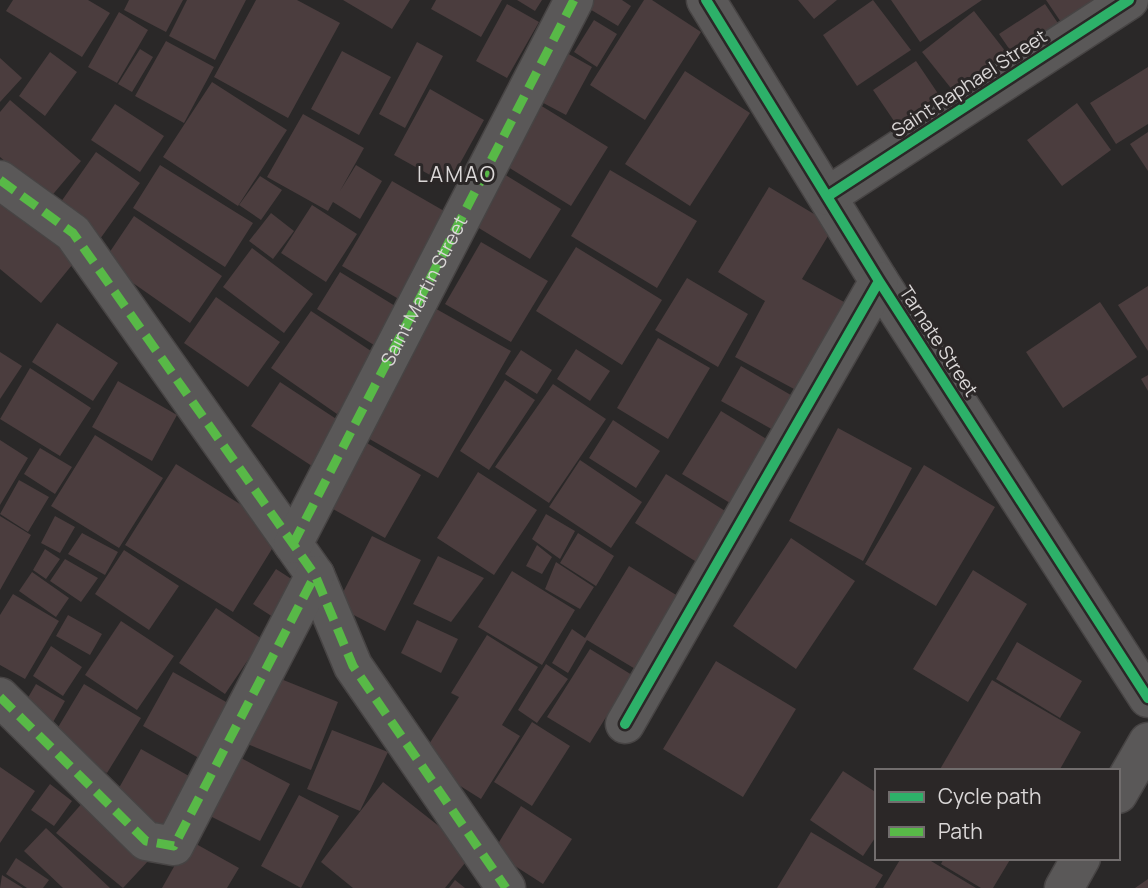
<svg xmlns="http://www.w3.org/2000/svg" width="1148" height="888" viewBox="0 0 1148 888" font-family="Manrope,sans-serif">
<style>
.building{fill:#4b3d3e}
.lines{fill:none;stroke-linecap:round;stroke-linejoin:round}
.minor-casing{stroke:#474444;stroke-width:41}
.minor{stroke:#5a5858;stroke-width:38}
.quiet{stroke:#58b947;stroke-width:9;stroke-dasharray:18 9;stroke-linecap:butt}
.cycleway-casing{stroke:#2b2727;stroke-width:15}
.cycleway{stroke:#2db169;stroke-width:10}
.labels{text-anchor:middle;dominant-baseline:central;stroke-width:6;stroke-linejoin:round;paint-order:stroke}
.street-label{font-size:19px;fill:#dad7d7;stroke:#2b2727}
.neighbourhood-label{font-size:21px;letter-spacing:2px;fill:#dad7d7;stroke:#2b2727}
</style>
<rect width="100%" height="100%" fill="#2a2828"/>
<path class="building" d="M13,0H88L110,13L82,57L6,11Z
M129,0H183L166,32L124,10Z
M187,0H246L215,60L169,36Z
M256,0H297L340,23L288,118L214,77Z
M343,0H410L392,29Z
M436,0H502L481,37L431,9Z
M517,0H542L535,11Z
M593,0H622L631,6L618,26L588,8Z
M644,0H652L701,32L645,120L590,85Z
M798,0H837L814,19Z
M873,0L911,50L857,86L823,35Z
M891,0H982L920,42Z
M1046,0H1114L1067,31Z
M507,4L539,22L507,78L476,61Z
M1045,4L1072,44L1027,75L999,34Z
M974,11L1006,52L954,92L922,52Z
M119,12L148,30L117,83L88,67Z
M594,20L617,34L597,67L574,52Z
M166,41L214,67L184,123L135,96Z
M417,42L443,56L405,128L379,114Z
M558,48L592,67L566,115L532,97Z
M140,49L153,57L132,92L118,84Z
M342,51L391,77L359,135L311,109Z
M50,52L77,72L45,116L19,96Z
M0,58L22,78L0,102Z
M916,61L939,95L896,124L873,90Z
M1148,67V124L1116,144L1090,103Z
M685,71L750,113L690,206L625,164Z
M212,82L287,130L238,206L163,157Z
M430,89L484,120L448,185L394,155Z
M10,100L81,161L49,199L0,157V112Z
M1077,103L1111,150L1062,186L1027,140Z
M115,104L164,136L140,172L91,140Z
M540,105L608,147L571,206L503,164Z
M303,114L364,148L340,191L356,165L382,181L360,219L333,202L328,211L267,177Z
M1148,132V171L1130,144Z
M96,152L140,183L95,246L51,216Z
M160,165L253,223L225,267L133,208Z
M494,168L561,209L530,259L464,219Z
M610,170L697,221L657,288L571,236Z
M260,176L282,190L261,220L239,205Z
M392,181L458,219L409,305L342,266Z
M769,187L834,226L802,279L855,308L807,396L735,357L765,301L718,272Z
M0,196L81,254L41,303L0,269Z
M312,205L357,234L326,282L281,253Z
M271,213L294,231L273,259L249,241Z
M134,216L222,276L190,323L103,262Z
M481,242L548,281L511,342L445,304Z
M576,247L662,300L622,365L536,311Z
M252,248L313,294L284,333L223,287Z
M340,272L400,309L377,347L317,309Z
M687,278L748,314L718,367L655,330Z
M1148,286V351L1118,305Z
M216,297L280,342L248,387L184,343Z
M1100,302L1137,357L1063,408L1026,352Z
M431,306L511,351L438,478L359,433Z
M311,311L377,355L337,414L271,368Z
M57,323L118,363L93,401L32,362Z
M658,338L710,368L668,439L617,408Z
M576,349L610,371L590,401L557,379Z
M521,350L552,370L537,394L505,374Z
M0,352L22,366L0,399Z
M741,366L796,398L777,432L721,401Z
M30,368L91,408L60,456L0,419Z
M1148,375V391L1141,379Z
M505,380L535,400L489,470L460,451Z
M118,381L177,415L152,461L92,427Z
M280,382L350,428L321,472L251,426Z
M553,384L606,419L549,503L495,467Z
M721,411L773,443L735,506L682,474Z
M613,420L660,451L636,488L589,458Z
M838,428L912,468L863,561L789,521Z
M95,435L163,478L119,548L51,506Z
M0,440L28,458L0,505Z
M362,440L421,475L385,538L324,504Z
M40,448L72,467L55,494L24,474Z
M580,460L642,502L611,548L549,507Z
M176,464L283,531L233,612L125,545Z
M924,465L995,507L936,606L865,564Z
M478,472L537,510L494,575L437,538Z
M666,474L738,519L706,568L635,523Z
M19,480L49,497L28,532L0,514Z
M546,514L575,531L560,559L532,539Z
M0,516L31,535L0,590Z
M55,516L75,527L60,553L41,543Z
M82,533L118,552L105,575L68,554Z
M578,533L614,556L596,586L560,563Z
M372,536L421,560L385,631L336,606Z
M791,538L855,581L796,669L733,626Z
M537,545L552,557L542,574L526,566Z
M45,549L60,559L46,579L33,570Z
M124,550L179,586L149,630L95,594Z
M438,556L484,578L451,622L413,604Z
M65,559L98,578L81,602L50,581Z
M556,562L594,587L580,609L545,589Z
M629,566L686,601L642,673L587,640L568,673L552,663L572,629L585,638Z
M276,569L296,582L273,617L253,604Z
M973,570L1027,604L968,702L913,669Z
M512,571L575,610L542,665L478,627Z
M32,572L69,598L56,617L19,591Z
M13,594L59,621L25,679L0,665V615Z
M216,608L262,639L225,694L179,663Z
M68,615L102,634L90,655L56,636Z
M417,620L458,639L441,673L401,653Z
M121,621L174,656L137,710L85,675Z
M487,635L538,667L502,725L520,736L481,799L419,760L459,697L451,693Z
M1017,642L1082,681L1060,718L996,679Z
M51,646L82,667L63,696L33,676Z
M590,649L632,675L590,743L547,717Z
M716,661L796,709L743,797L663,749Z
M546,664L568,679L537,723L518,710Z
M173,672L235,707L204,761L143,726Z
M266,673L338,702L311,770L240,741Z
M992,680L1081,732L1059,771H939Z
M36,684L65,701L48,731L19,713Z
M84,684L141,718L107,773L51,739Z
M532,722L570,746L532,806L494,782Z
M332,730L388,752L360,811L307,789Z
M141,749L196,780L166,833L111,802Z
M226,750L290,784L260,841L196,809Z
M0,767L35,791L0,843Z
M843,771L877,793V835L863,856L810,820Z
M383,782L473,853L445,888H353L321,862Z
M50,784L72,801L54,826L31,810Z
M299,795L339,816L301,888L261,866Z
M84,801L150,859L123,888L56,833Z
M521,806L572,839L543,884L493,852Z
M46,828L110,888H63L24,851Z
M811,832L883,875L875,888H777Z
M189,840L239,868L227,888H162Z
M16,858L49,880L43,888H27L6,874Z
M901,858H926L976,888H883Z
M944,858H1011L993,888H981L941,864Z
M2,875L23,888H0Z
M1148,879V888H1135Z
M455,880L465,888H449Z"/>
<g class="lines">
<g class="minor-casing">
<g id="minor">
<path d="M706,0L879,281L1148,698"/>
<path d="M0,180L73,233L315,575L353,666L506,888"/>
<path d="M828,196L1129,0"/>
<path id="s1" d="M293,544L574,0"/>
<path d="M0,697L146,841L174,846L315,575"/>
<path d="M625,724L879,281"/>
<path d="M1118,794L1148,742"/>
<path d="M1064,888L1081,858"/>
</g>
</g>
<use href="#minor" class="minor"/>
<path class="quiet" d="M0,180L73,233L315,575L353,666L506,888
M293,544L574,0
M0,697L146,841L174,846L315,575"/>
<g class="cycleway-casing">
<path id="cycleway" d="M706,0L879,281L1148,698
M828,196L1129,0
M625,724L879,281"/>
</g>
<use href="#cycleway" class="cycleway"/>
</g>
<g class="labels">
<g class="street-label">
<text transform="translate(969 83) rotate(-33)">Saint Raphael Street</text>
<text stroke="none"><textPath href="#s1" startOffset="285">Saint Martin Street</textPath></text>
<text transform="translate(939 341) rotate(57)">Tarnate Street</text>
</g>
<g class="neighbourhood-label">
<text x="457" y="174">LAMAO</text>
</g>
</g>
<rect x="875" y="769" width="245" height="91" fill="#2b2727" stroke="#716d6d" stroke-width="2"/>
<rect x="889" y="792" width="35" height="10" fill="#2db169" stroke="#716d6d" stroke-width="2"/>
<text x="938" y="804" font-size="21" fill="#dad7d7">Cycle path</text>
<rect x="889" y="827" width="35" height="10" fill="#58b947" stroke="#716d6d" stroke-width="2"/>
<text x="938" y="839" font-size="21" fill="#dad7d7">Path</text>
</svg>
